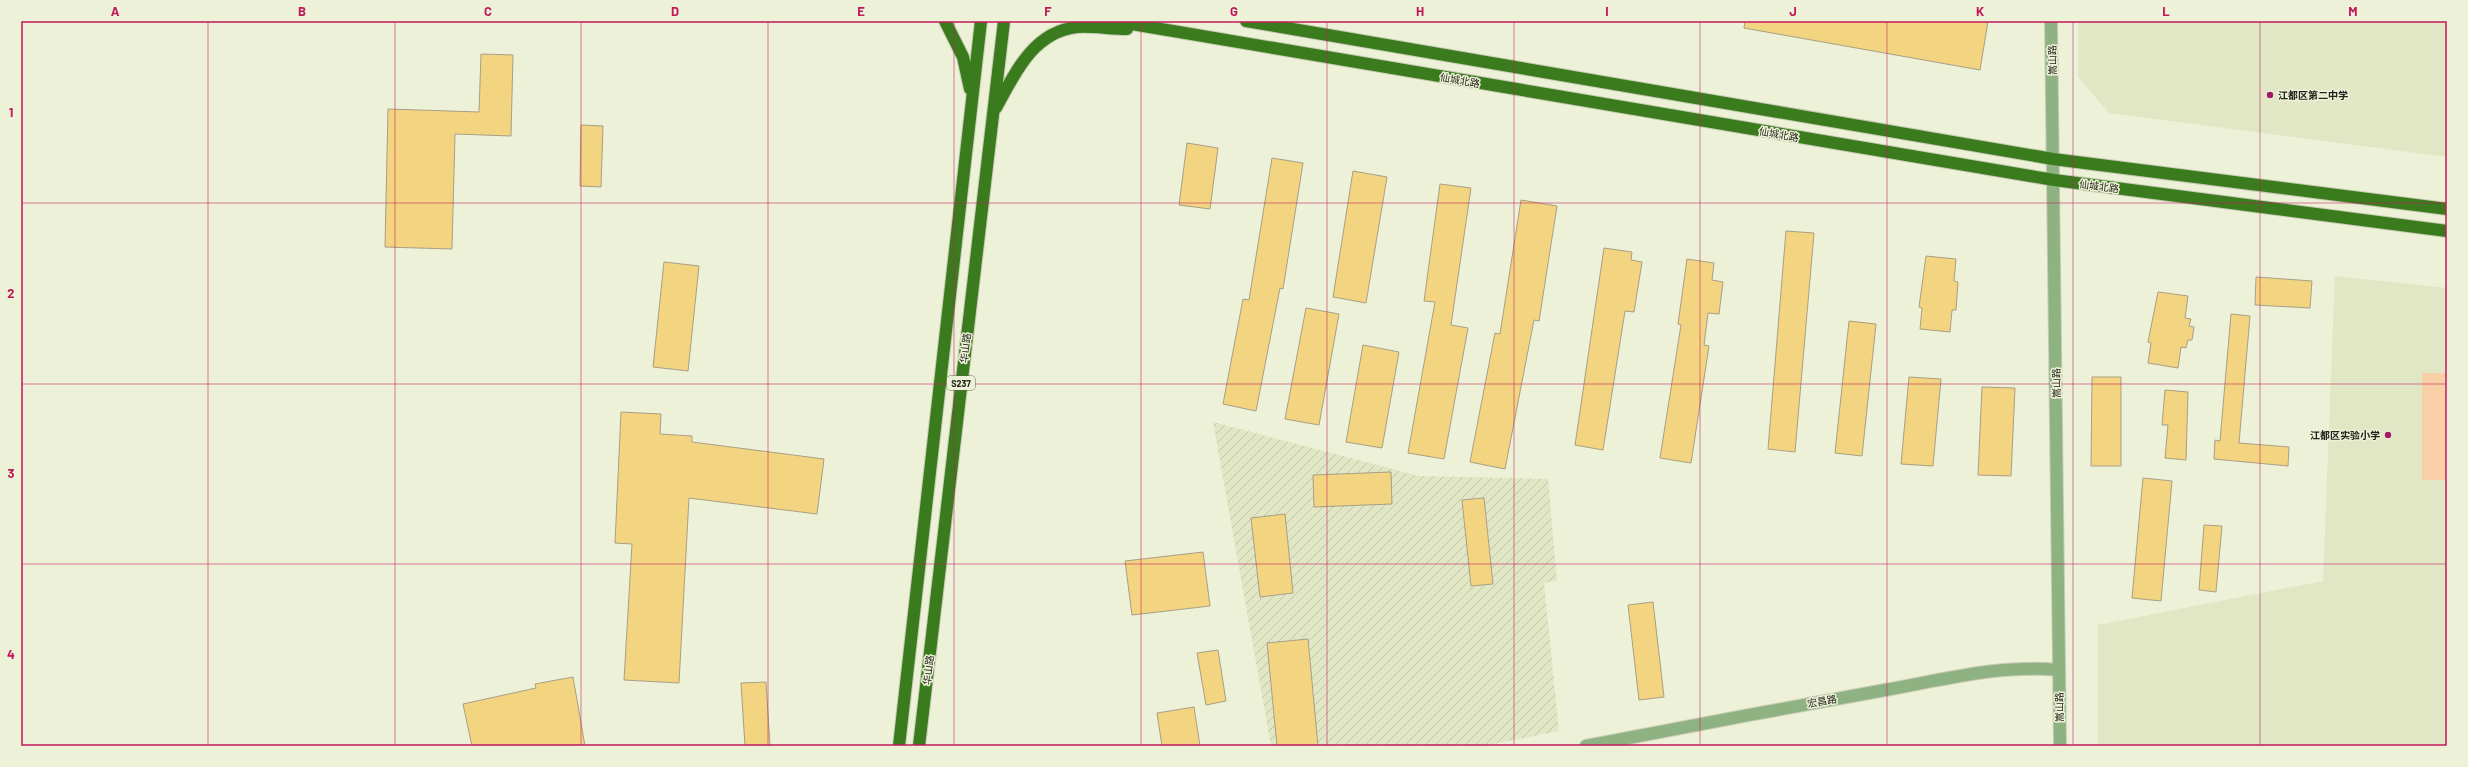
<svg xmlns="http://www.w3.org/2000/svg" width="2468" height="767" viewBox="0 0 2468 767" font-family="Barlow,'Noto Sans SC',sans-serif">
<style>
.built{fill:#e1e6c4}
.industrial{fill:url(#industrial-furrows)}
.green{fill:#f8cfa6}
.building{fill:#f3d480;stroke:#a89f87}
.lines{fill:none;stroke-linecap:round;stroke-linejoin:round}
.minor-casing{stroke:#c9ccb5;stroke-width:14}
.major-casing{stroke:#c9ccb5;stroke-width:14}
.minor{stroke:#8fb283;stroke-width:12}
.major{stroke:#3a7c1d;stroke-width:12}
.grid{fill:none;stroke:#c2185b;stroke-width:1;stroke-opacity:0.55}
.poi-dot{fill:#a41b65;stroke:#edf1d7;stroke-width:1.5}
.labels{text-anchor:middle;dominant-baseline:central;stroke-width:3;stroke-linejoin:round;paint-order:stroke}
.shield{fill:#edf1d7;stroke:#606253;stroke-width:1}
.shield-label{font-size:9px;font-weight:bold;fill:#23241a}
.street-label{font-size:10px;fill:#23241a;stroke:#edf1d7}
.poi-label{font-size:10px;font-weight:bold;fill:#23241a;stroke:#edf1d7;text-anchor:start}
.neatline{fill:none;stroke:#c2185b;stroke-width:1.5}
.grid-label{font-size:13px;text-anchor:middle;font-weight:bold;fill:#c2185b}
</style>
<defs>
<pattern id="industrial-furrows" width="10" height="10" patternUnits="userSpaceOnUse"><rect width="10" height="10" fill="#e1e6c4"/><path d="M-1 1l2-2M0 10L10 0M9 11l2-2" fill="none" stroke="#c1c5a8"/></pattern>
</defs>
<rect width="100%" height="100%" fill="#edf1d7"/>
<path class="built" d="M2078,21H2447V157L2109,113L2078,77Z
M2335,276L2447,288V746H2098V625L2323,581Z"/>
<path class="industrial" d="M1213,422L1419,476L1548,479L1557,581L1544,583L1559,731L1483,746H1271Z"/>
<path class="green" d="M2422,373H2447V480H2422Z"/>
<path class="building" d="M1745,21H1988L1980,70L1744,28Z
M481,54L513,55L511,136L455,134L452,249L385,247L388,109L479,112Z
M581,125L603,126L601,187L580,186Z
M1187,143L1218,148L1210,209L1179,205Z
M1272,158L1303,163L1283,289L1280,288L1256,411L1223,404L1243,299L1249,300Z
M1353,171L1387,177L1366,303L1333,297Z
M1440,184L1471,188L1451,325L1468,328L1444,459L1408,453L1435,302L1424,301Z
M1521,200L1557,206L1539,321L1534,320L1505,469L1470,462L1495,333L1500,334Z
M1786,231L1814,233L1795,452L1768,449Z
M1604,248L1632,252L1631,260L1642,262L1634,312L1625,311L1603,450L1575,445Z
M1926,256L1956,259L1954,281L1958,282L1956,310H1952L1950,332L1920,329L1922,308L1919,307Z
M1687,259L1714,263L1712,280L1723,282L1719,314L1708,313L1704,345L1709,346L1691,463L1660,458L1681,325L1678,324Z
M664,262L699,266L688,371L653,367Z
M2256,277L2312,281L2310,308L2255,305Z
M2158,292L2188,296L2185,318L2191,319L2189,326L2194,327L2192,340H2188L2186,348L2181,347L2178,368L2148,363L2151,343L2148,342Z
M1306,308L1339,314L1319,425L1285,419Z
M2231,314L2250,316L2239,443L2289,447L2288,466L2214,459L2215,440L2220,441Z
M1849,321L1876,324L1862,456L1835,453Z
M1363,345L1399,352L1382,448L1346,442Z
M1909,377L1941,379L1933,466L1901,464Z
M2092,377H2121V466H2091Z
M1982,387L2015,388L2011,476L1978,475Z
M2165,390L2188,392L2186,460L2165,458L2168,425H2162Z
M621,412L661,414L660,434L692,436V442L824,459L817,514L689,498L679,683L624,680L632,544L615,543Z
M1391,472L1392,504L1314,507L1313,475Z
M2143,478L2172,481L2161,601L2132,598Z
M1484,498L1493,584L1471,586L1462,500Z
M1285,514L1293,593L1260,597L1251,518Z
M2204,525L2222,526L2216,592L2199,590Z
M1203,552L1210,606L1132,615L1125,561Z
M1653,602L1664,697L1639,700L1628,605Z
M1308,639L1318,746H1277L1267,643Z
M1218,650L1226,701L1206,705L1197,653Z
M573,677L585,746H472L463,704L536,688L535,684Z
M766,682L770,746H745L741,683Z
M1194,707L1200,746H1162L1157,713Z"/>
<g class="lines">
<g class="minor-casing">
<path id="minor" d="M2051,21L2060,746
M1586,746C1686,727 1785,708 1885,690C1942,680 2001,664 2059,670"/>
</g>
<g class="major-casing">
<path id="major" d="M945,21L963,57L970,89
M1114,21L2054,180L2447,231
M1246,21L2053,159L2447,209
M996,108C1015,73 1033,32 1077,27C1093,26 1111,29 1127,29
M899,746L981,21
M919,746L1004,21"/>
</g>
<use href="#minor" class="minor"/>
<use href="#major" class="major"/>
</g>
<path class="grid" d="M208,21V746M395,21V746M581,21V746M768,21V746M954,21V746M1141,21V746M1327,21V746M1514,21V746M1700,21V746M1887,21V746M2073,21V746M2260,21V746M21,203H2447M21,384H2447M21,564H2447"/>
<g class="poi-dot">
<circle cx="2270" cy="95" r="4"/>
<circle cx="2388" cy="435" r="4"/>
</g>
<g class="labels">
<rect class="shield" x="947" y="376" width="28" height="14" rx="3"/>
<g class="shield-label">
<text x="961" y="383">S237</text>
</g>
<g class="street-label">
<text transform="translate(2052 60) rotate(-91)">嵩山路</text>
<text transform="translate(1460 80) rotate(10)">仙城北路</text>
<text transform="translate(1779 134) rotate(10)">仙城北路</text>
<text transform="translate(2099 186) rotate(7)">仙城北路</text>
<text transform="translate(965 348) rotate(-83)">华山路</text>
<text transform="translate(2056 383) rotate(-91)">嵩山路</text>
<text transform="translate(928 670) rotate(-83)">华山路</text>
<text transform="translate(1822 701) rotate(-10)">宏昌路</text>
<text transform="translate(2059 707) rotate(-91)">嵩山路</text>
</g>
<g class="poi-label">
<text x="2278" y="95">江都区第二中学</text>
<text x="2380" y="435" text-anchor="end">江都区实验小学</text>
</g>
</g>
<rect width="2468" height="767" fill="none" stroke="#edf1d7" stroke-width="44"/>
<rect x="22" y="22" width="2424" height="723" class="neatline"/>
<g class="grid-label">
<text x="115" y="16">A</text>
<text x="302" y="16">B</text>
<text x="488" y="16">C</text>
<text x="675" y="16">D</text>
<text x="861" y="16">E</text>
<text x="1048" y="16">F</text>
<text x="1234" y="16">G</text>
<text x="1420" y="16">H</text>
<text x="1607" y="16">I</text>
<text x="1793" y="16">J</text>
<text x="1980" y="16">K</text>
<text x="2166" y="16">L</text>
<text x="2353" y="16">M</text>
<text x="11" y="117">1</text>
<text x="11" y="298">2</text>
<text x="11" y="478">3</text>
<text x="11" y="659">4</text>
</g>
</svg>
